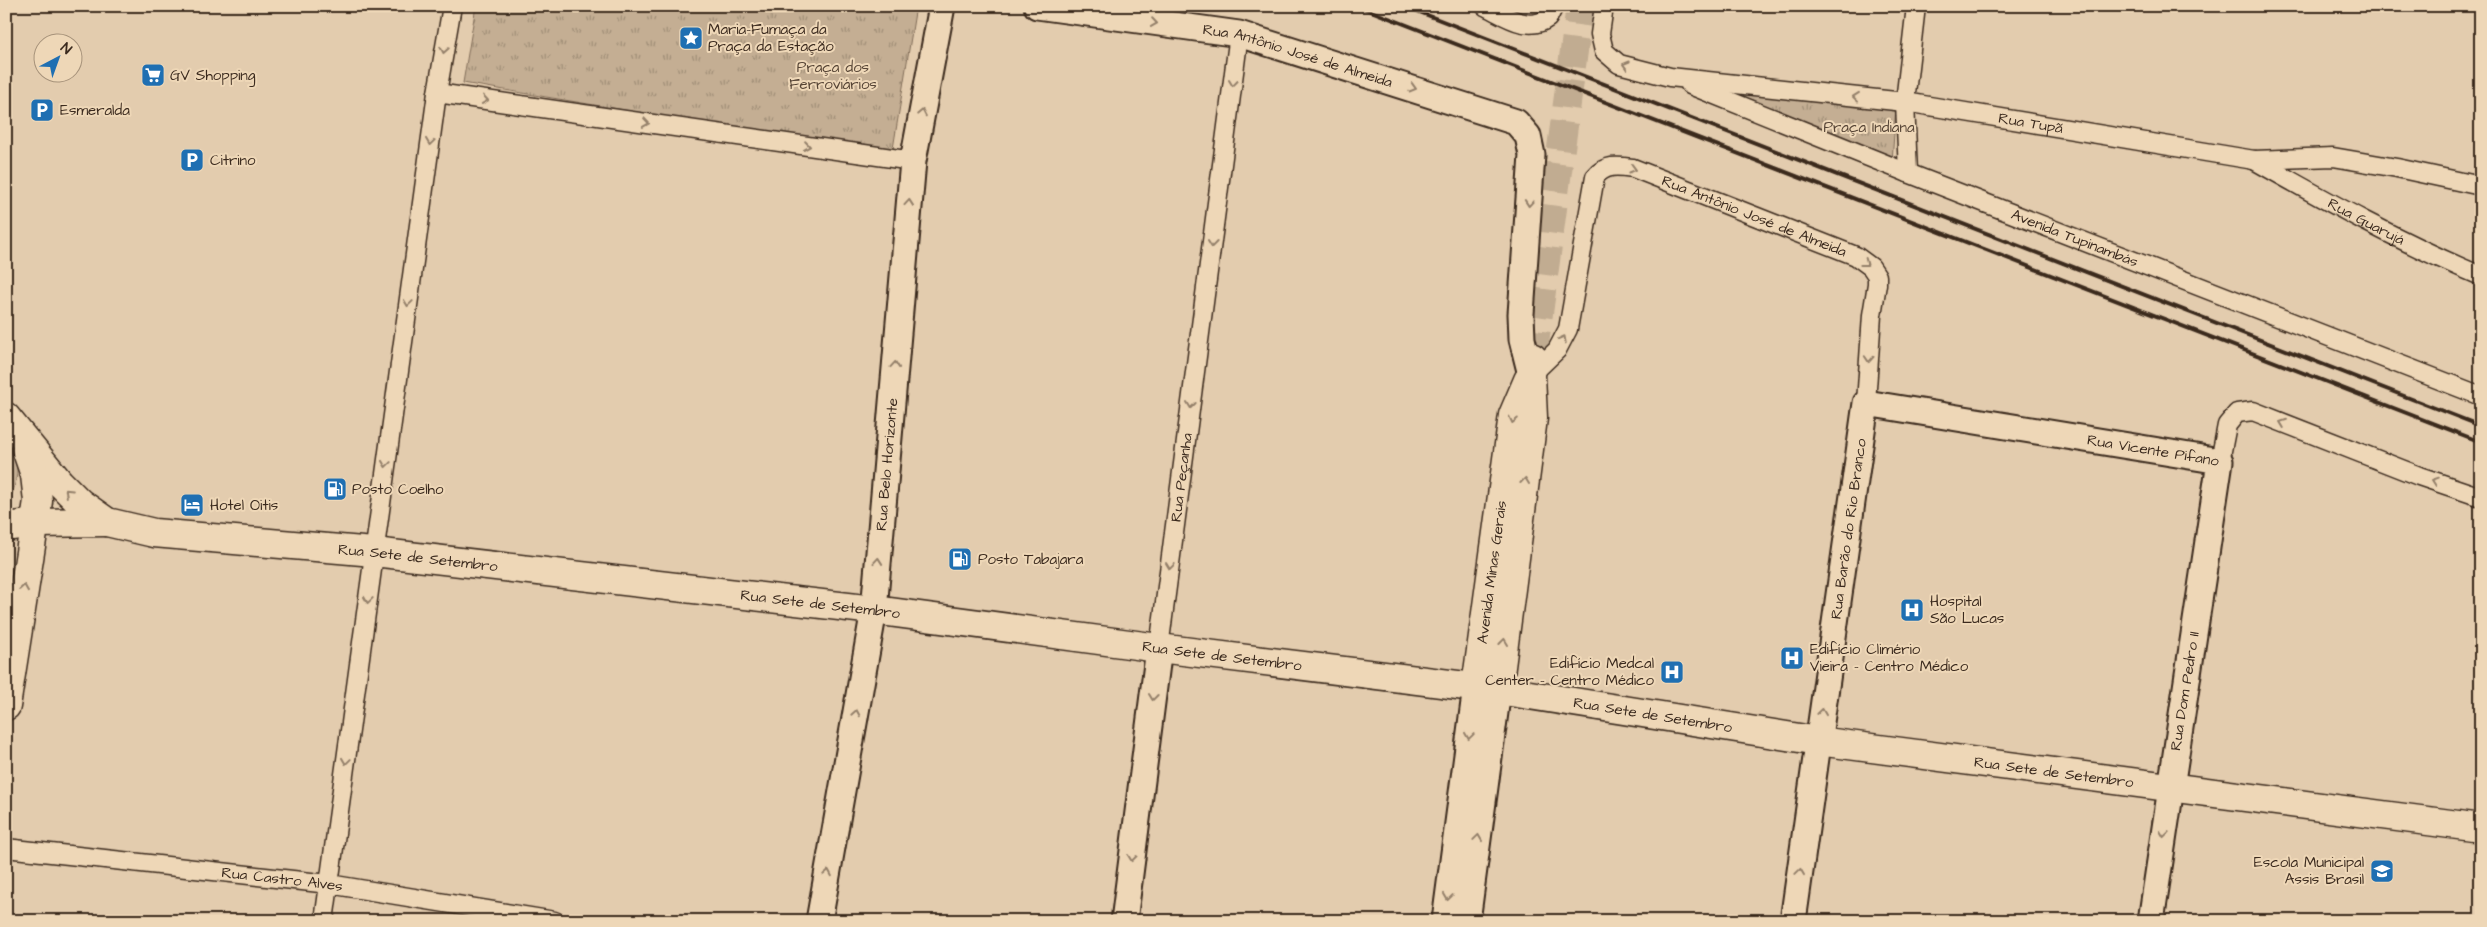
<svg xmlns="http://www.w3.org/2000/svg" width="2487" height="927" viewBox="0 0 2487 927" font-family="'Architects Daughter',sans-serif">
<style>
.park{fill:url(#park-tufts);stroke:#806c58}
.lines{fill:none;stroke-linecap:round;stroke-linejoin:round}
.primary-tunnel{stroke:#c1ac91;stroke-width:28;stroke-dasharray:28 14;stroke-linecap:butt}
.street-casing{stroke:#3b2a1e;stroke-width:21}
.secondary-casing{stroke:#3b2a1e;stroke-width:29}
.primary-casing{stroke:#3b2a1e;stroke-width:31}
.street{stroke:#eed7b7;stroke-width:18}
.secondary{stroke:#eed7b7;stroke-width:25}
.primary{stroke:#eed7b7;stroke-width:28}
.rail{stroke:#3b2a1e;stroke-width:4}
.oneway{stroke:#94806a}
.labels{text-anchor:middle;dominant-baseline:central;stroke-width:4;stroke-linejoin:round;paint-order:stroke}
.poi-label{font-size:15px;fill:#3b2a1e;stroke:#eed7b7;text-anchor:start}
.street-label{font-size:15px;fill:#3b2a1e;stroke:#eed7b7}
.park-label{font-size:15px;fill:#564435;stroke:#eed7b7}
</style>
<defs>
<pattern id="park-tufts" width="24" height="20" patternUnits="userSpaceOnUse" patternTransform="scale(1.25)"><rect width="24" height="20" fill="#c4ae93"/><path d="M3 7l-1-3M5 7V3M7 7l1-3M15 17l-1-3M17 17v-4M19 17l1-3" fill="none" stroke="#a08e77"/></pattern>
</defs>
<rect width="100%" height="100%" fill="#e3ccae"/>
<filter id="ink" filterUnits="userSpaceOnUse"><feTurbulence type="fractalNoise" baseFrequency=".02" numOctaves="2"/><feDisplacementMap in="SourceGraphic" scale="10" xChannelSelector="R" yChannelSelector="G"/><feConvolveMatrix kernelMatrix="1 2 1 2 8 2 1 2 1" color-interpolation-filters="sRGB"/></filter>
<g filter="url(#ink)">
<path class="park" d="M476,6H916L892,155L463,83Z
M1700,85L1896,107L1892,161Z
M6,443C25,461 16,487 6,507Z"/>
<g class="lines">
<path class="primary-tunnel" d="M1533,358L1580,6"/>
<g class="street-casing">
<g id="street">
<path d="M1485,6C1504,15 1528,33 1548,18L1554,6"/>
<path id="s1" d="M1604,6L1600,34L1604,51L1619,64L1670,77L1905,102L2254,160L2333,157L2397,168L2481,186"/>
<path id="s2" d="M1690,85L1908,173L2481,396"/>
<path d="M437,93L913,161"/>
<path id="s3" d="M2254,160C2328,202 2402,243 2481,276"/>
<path d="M1908,173L1905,102L1916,6"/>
<path id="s4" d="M1531,375L1557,350L1568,329L1595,177C1605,164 1618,166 1633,168L1856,256L1871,267L1877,276V284L1872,315L1866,403"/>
<path d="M2220,461L2227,425L2237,413L2253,411L2419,476L2481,497"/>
<path id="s5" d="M1159,648L1239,34"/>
<path id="s6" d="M6,848L329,884L555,921"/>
<path d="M324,921L437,93L452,6"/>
</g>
</g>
<g class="secondary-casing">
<g id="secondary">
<path id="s7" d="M1037,6L1239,34L1516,122L1528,136L1532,155L1521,314L1522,339L1531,375"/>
<path id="s8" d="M819,921L874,610L913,161L942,6"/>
<path d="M1124,921L1159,648"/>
<path d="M1445,921L1476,687"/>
<path d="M1467,921L1498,690"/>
<path id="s9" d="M1793,921L1866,403L2220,461L2151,921"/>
</g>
</g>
<g class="primary-casing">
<g id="primary">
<path id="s10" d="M6,417L60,483L80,503L107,522L154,533L374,552L874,610L1159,648L1498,690L1818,741L2481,828"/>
<path d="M6,527L35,523L107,522"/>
<path id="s11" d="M1476,687L1513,415L1528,380"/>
<path d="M1498,690L1533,418L1531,375L1533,358"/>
<path d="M6,706L38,501L35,475L26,449"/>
</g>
</g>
<use href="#street" class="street"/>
<use href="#secondary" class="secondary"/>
<use href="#primary" class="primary"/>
<path class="rail" d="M1358,6L2481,442
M1404,6L2481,426"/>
</g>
<defs><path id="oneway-chevron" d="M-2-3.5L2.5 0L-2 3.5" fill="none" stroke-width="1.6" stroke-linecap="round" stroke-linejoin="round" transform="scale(1.25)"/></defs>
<g class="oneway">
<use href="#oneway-chevron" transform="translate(1154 23) rotate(8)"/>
<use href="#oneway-chevron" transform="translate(444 50) rotate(100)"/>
<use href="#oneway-chevron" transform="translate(1626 65) rotate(-164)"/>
<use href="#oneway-chevron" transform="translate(1233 83) rotate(97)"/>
<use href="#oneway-chevron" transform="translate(1413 88) rotate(17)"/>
<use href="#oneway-chevron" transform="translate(1856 97) rotate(-174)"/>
<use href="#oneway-chevron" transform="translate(485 100) rotate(8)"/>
<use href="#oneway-chevron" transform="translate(922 113) rotate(-79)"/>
<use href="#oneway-chevron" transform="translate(646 123) rotate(8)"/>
<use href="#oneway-chevron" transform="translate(430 142) rotate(98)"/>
<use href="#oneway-chevron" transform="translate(807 146) rotate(8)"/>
<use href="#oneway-chevron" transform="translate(1633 169) rotate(16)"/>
<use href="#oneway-chevron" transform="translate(909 203) rotate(-85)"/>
<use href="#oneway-chevron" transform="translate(1529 203) rotate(95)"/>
<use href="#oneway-chevron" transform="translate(1212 244) rotate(97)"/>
<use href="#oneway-chevron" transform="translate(1865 263) rotate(37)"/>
<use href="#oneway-chevron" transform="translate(408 303) rotate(98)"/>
<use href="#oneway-chevron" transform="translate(1563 339) rotate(-62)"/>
<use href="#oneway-chevron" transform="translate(1869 359) rotate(94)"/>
<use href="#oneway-chevron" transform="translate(895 365) rotate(-85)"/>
<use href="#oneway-chevron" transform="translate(1191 405) rotate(97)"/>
<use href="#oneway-chevron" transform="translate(1513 420) rotate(102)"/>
<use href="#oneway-chevron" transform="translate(2283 423) rotate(-159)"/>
<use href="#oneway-chevron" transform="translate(386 464) rotate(98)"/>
<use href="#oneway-chevron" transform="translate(1525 481) rotate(-83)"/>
<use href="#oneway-chevron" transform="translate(2435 481) rotate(-161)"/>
<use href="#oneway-chevron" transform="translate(68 492) rotate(-137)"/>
<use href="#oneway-chevron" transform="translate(878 561) rotate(-85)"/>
<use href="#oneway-chevron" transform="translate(1170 566) rotate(97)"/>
<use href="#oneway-chevron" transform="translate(24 588) rotate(-81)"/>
<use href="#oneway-chevron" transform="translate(368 600) rotate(98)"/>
<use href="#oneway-chevron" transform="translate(1504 642) rotate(-83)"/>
<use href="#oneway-chevron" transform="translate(1153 697) rotate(97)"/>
<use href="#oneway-chevron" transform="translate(1822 712) rotate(-82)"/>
<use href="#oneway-chevron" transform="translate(856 713) rotate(-80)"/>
<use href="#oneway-chevron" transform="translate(1469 736) rotate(98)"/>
<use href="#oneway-chevron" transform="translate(346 761) rotate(98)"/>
<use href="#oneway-chevron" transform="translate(2164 834) rotate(98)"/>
<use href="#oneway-chevron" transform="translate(1478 838) rotate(-82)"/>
<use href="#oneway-chevron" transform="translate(1132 858) rotate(97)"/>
<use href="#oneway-chevron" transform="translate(1800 872) rotate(-82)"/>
<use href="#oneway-chevron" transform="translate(828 873) rotate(-80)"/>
<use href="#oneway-chevron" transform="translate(1448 897) rotate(98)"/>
</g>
</g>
<defs>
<g id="sight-square" transform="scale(1.25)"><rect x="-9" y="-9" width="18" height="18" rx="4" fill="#1f6fb2" stroke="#eed7b7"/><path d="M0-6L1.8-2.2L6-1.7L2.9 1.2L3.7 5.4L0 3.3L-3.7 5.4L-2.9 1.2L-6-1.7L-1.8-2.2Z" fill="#fff"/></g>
<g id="supermarket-square" transform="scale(1.25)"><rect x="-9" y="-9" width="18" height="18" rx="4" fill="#1f6fb2" stroke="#eed7b7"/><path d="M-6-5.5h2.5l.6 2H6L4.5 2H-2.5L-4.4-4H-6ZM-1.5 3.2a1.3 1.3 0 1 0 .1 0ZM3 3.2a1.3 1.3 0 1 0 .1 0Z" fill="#fff"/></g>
<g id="parking-square" transform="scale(1.25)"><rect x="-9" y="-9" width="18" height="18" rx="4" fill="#1f6fb2" stroke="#eed7b7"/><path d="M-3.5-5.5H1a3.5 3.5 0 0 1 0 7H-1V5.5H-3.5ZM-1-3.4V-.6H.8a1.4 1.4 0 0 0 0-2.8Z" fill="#fff"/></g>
<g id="fuel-square" transform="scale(1.25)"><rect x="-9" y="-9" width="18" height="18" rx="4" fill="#1f6fb2" stroke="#eed7b7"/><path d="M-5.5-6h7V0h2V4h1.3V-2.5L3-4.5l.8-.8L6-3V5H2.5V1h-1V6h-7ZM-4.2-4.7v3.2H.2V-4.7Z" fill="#fff"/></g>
<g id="hotel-square" transform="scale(1.25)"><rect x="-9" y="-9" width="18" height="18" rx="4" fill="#1f6fb2" stroke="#eed7b7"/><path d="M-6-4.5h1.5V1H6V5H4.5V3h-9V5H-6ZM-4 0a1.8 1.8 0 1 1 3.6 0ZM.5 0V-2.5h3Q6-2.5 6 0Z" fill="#fff"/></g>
<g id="hospital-square" transform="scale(1.25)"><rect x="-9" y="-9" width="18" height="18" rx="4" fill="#1f6fb2" stroke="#eed7b7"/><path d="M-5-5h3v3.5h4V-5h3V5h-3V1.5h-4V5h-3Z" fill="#fff"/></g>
<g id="school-square" transform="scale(1.25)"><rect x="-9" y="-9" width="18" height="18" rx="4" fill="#1f6fb2" stroke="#eed7b7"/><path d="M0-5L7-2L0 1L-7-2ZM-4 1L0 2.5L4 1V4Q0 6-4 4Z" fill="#fff"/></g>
</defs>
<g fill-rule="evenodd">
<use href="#sight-square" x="691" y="38"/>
<use href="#supermarket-square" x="153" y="75"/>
<use href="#parking-square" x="42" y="110"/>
<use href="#parking-square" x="192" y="160"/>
<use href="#fuel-square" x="335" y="489"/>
<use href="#hotel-square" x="192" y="505"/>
<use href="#fuel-square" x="960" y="559"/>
<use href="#hospital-square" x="1912" y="610"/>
<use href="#hospital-square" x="1792" y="658"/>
<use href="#hospital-square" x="1672" y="672"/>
<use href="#school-square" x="2382" y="871"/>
</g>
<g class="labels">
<g class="poi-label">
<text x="708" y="29">Maria-Fumaça da<tspan x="708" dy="17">Praça da Estação</tspan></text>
<text x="170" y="75">GV Shopping</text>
<text x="60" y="110">Esmeralda</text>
<text x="210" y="160">Citrino</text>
<text x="352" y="489">Posto Coelho</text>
<text x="210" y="505">Hotel Oitis</text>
<text x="978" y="559">Posto Tabajara</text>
<text x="1930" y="601">Hospital<tspan x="1930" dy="17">São Lucas</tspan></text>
<text x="1810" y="649">Edifício Climério<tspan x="1810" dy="17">Vieira - Centro Médico</tspan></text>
<text x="1654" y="663" text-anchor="end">Edifício Medcal<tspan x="1654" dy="17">Center - Centro Médico</tspan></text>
<text x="2364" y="862" text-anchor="end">Escola Municipal<tspan x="2364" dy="17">Assis Brasil</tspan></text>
</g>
<g class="street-label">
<text stroke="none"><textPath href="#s7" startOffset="266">Rua Antônio José de Almeida</textPath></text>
<text stroke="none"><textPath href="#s1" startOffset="482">Rua Tupã</textPath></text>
<text stroke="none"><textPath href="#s4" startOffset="386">Rua Antônio José de Almeida</textPath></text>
<text stroke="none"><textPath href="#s3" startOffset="128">Rua Guarujá</textPath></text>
<text stroke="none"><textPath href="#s2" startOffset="414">Avenida Tupinambás</textPath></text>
<text stroke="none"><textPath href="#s9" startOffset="814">Rua Vicente Pifano</textPath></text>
<text stroke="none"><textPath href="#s8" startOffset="462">Rua Belo Horizonte</textPath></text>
<text stroke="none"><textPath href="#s5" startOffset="172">Rua Peçanha</textPath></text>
<text stroke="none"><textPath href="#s9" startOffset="396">Rua Barão do Rio Branco</textPath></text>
<text stroke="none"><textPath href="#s10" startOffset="460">Rua Sete de Setembro</textPath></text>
<text stroke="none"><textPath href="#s11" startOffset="116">Avenida Minas Gerais</textPath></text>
<text stroke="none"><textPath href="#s10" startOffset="865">Rua Sete de Setembro</textPath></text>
<text stroke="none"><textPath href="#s10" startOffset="1270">Rua Sete de Setembro</textPath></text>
<text transform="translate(2185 691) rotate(-81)">Rua Dom Pedro II</text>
<text stroke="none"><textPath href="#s10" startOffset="1705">Rua Sete de Setembro</textPath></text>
<text stroke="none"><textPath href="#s10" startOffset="2110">Rua Sete de Setembro</textPath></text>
<text stroke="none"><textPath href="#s6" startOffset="278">Rua Castro Alves</textPath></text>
</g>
<g class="park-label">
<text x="833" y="67">Praça dos<tspan x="833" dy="17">Ferroviários</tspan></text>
<text x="1869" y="127">Praça Indiana</text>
</g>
</g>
<rect width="2487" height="927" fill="none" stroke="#eed7b7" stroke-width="25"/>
<rect x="12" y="12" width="2462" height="902" fill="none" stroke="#3b2a1e" stroke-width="2" filter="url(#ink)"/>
<g transform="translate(58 58) rotate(41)"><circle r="24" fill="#eed7b7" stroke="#a6927a"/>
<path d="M0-4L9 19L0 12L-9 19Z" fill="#1f6fb2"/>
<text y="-8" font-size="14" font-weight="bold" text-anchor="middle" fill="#3b2a1e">N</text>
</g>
</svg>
